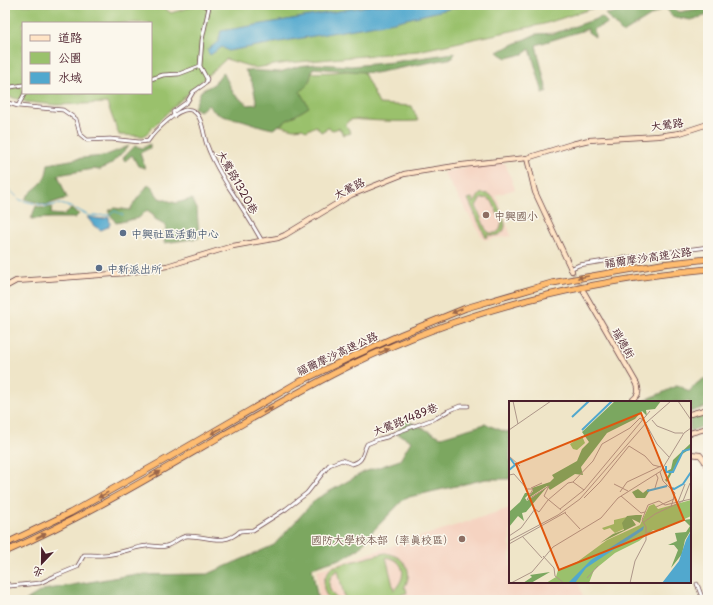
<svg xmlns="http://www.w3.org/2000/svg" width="713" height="605" viewBox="0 0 713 605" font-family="'Playpen Sans','LXGW WenKai TC',sans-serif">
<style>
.built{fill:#f5d3c1}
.green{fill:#9ac16c;stroke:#72704c;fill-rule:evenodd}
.forest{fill:#7ba760;stroke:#626346}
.water{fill:#51a8ce;stroke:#4e647c}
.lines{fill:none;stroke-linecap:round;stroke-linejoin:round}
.stream{stroke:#51a8ce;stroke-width:1}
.secondary-tunnel{stroke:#cebda9;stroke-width:4.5;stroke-dasharray:4.5 2;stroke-linecap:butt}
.street-casing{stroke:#633d43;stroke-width:4.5}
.secondary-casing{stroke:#633d43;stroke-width:6}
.highway-casing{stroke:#633d43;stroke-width:7}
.street{stroke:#fff;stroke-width:3}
.secondary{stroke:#ffe4c6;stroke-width:4.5}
.highway{stroke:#febc70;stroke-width:5.5}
.oneway{fill:#9b664a}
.education-dot{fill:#8d6e63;stroke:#fbf7ec;stroke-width:1.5}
.service-dot{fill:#5c6f8a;stroke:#fbf7ec;stroke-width:1.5}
.labels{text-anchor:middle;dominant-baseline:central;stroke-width:3;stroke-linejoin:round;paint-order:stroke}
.street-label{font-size:11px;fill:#4a1f2b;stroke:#fbf7ec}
.education-label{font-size:11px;fill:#785e54;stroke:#fbf7ec;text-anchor:start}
.service-label{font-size:11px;fill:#4e5e75;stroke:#fbf7ec;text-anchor:start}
.inset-river{fill:none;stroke:#51a8ce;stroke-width:2}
.inset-road{fill:none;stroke:#ad9689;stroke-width:1}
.view{fill:#e0560e;fill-opacity:0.15;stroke:#e0560e;stroke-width:2}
.inset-edge{fill:none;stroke:#4a1f2b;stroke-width:2}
</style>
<rect width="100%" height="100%" fill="#fbf7ec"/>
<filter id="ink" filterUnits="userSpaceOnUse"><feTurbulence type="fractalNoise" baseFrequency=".025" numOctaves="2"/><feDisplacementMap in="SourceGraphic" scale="8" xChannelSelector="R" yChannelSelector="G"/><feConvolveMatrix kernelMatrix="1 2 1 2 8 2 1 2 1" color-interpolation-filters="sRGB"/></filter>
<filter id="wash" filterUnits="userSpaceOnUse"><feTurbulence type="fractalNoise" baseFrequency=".012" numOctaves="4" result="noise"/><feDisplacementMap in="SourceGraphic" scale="16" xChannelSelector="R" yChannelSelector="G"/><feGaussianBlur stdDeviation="0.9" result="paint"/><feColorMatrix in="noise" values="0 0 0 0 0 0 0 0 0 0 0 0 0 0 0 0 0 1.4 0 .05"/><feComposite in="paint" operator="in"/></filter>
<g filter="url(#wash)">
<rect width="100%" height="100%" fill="#efe5c8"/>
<path class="built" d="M505,163L515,189L513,190L496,195L511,236L484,240L443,172L480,164Z
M510,508V582H578L584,600H319L317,570Z"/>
<path class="green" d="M5,5H160L171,13L197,5H603L544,24L418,51L287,63L255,68L226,59L168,112L144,136L119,135L107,103L57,105L26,102L5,95ZM23,23H151V93H23Z
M362,69L379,104L412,106L418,121C400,122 382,121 364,120C357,120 354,118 348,121L346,125L351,133L344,135L339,128L333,130L328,128L321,132L316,126L306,131L303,128L294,129L274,124L288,74L335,72Z
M480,194C493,191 497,203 501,213C502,216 505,221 505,225C505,235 494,238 487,234L488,237L486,238L468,199L472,198L474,203ZM487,198L492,201L502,223L500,230L496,233H490L486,230L476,206L480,199Z
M385,553C404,556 415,570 404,588H406L407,593L379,600H345L338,570C325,578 327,592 339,600H330C320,589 323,577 332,567ZM386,557C406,560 407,578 394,590Z"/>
<path class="forest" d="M666,5L680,12L708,7V15L691,20L673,17L665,7L623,33L605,14Z
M602,17L608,23L594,29L595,37L588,32V29L536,45L547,91L543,93L530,49L523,54L507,58L497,52L536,34L555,33Z
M454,53L453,58L375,73L313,68L309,83L300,92L309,107L273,129C261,127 252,123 242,120C228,117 218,118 208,105L200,111L194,108L201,91L214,84L223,72L234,94L248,105L257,104L252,82L245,70L280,72L299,66L315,64L351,66L393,62Z
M150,144V148L140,153L145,168L138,166L132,155L125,161L123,158L135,146L143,148Z
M129,146L111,164L99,170L93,169L58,175L67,198L46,205L25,199C37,183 45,188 48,164L82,158L104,156Z
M150,185L159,198L176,203L192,199L197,209L199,238L164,243L166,225L155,219L153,214L147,210L139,218L116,223L108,211L114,208L130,210C134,201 141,195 147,186Z
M36,206L44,208L52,207L51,214L63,215L71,209L79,214L75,218H51L31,219Z
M708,377V406L690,412V402H640L664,392L676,386L682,387L689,392C694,385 700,380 708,377Z
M708,412V425L690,431V417Z
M406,420L441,437L485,424L506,432L510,431V479H486L405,498L370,534L360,548L346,557L312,568L318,600H26L43,590L130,575L208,574L274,545L316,499L364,472L400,460L411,441L396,433Z"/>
<path class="water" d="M374,5H465L394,22L228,51L222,47L210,55L207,50L218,42L221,31Z
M87,217L102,219L109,217L110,224L108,227L101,230L94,226Z"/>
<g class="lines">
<path class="stream" d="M5,185L20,200L46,206L61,204L76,209L90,216L109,215L115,211L123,215"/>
</g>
</g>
<g filter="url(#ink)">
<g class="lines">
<path class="secondary-tunnel" d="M572,271L583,290"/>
<g class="street-casing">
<path id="street" d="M203,5L209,7
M151,79L163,75L179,74L200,66
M5,88L23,85
M5,102L18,106L63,110L76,119L80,134L87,140L110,139L140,142L148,141C154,132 179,106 191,110C203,114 203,135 207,145C212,160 220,172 228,186C240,204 251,222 262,241
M18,106L25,93
M174,116L173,112L187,102L193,92L206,83L207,79L200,66L202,40L209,7L211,5
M570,269L579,265L624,258L708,247
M5,579L6,582L10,586L40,583L55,576L77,567L84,555C93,555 103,556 112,554C124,552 135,547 147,546C153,545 159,548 166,546C174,544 178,537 187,536C206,535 224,547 240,531L253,530L286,509L307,493L329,465L342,460L352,464C364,461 362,454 367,444L379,439L387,437L395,433L436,418L448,411L460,406H468
M697,584L703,600"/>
</g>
<g class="secondary-casing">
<path id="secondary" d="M527,158L535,192L572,271
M5,287L16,281L47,279L126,273L167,266L233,246L278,238L285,235L351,195L404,174L462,165L527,158L572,144L589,140L658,136L680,133L708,124
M584,292L637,384C640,393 638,396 630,402
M690,414L708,409
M690,433L708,428
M690,454L700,455L704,460L708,468"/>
</g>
<g class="highway-casing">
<path id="highway" d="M5,544L70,513L168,458L297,383L351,357L402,334L466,308L552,283L662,264L708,259
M5,552C126,499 235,422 353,364C467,309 583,281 708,269"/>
</g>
<use href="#street" class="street"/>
<use href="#secondary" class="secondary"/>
<use href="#highway" class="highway"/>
</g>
<defs><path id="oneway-solid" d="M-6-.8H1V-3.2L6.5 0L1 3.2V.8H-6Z"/></defs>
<g class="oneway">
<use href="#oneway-solid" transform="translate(583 277) rotate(170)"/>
<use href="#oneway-solid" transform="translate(457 311) rotate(158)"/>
<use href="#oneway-solid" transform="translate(384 351) rotate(-23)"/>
<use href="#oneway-solid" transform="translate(268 410) rotate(-30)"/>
<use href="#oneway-solid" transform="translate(216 431) rotate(150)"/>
<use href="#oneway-solid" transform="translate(155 474) rotate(-29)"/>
<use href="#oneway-solid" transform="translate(103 495) rotate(151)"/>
<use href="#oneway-solid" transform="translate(41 536) rotate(-27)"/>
</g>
</g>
<g class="education-dot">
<circle cx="486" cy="215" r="4"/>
<circle cx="462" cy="539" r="4"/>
</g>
<g class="service-dot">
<circle cx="123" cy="233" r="4"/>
<circle cx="99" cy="268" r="4"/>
</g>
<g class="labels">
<g class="street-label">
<text transform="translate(667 124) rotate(-8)">大鶯路</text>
<text transform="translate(238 182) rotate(60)">大鶯路1320巷</text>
<text transform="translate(349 188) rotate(-27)">大鶯路</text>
<text transform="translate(648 257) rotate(-8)">福爾摩沙高速公路</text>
<text transform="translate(624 343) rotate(60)">瑞德街</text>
<text transform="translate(337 353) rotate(-25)">福爾摩沙高速公路</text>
<text transform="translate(405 419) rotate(-22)">大鶯路1489巷</text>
</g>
<g class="education-label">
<text x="494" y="215">中興國小</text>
<text x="454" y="539" text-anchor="end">國防大學校本部（率真校區）</text>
</g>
<g class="service-label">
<text x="131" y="233">中興社區活動中心</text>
<text x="107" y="268">中新派出所</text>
</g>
</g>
<g transform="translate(509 401)">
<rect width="182" height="182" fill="#efe5c8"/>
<path d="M73,35L76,42L68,49L64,48L61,43ZM182,99V115L150,130L144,129L130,140L106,152L85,169L80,182H37L47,176L49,169L68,161L98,139L131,124L140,105L145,103L149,108ZM118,116L119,126L106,132L101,127L95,129L93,127L105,123V119Z" fill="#9ac16c"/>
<path d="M106,0H152L146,8L137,9L138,15L133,10L126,18L98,32L72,66L74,74L66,73L41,89L38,85L18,98L24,90L23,87L41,81L45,77L43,74L68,60L73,48L80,41L73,31ZM182,42V47L172,54L158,81L156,79L160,73L158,70L162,68L164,59ZM38,86L17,111L13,112L15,120L9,115L0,126V111L11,101L16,92H21L16,97L18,100ZM129,88L134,92L139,88L141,89L136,97H127L123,91ZM127,114H133L131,122L123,118L127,124L91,142L104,133L115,129L113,122L118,115ZM182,118V129L176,139L173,153L162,167L169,149L165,144H159L168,140L166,132L177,131L181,125L175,119ZM41,171L22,182H14L23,176L21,174Z" fill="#7ba760"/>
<path d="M135,125L134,129L77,167L66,182H59L82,159ZM182,130V182H153L170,160L177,139Z" fill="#51a8ce"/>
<path class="inset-river" d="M63,16L80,0M73,29L103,0M157,65V71H164L174,50L182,48M0,69L6,64L1,57M163,87L165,88L174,83L182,71M138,90L158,85"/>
<path class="inset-road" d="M4,0L9,23M169,0L182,19M143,19L148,25L166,32H174M137,23L148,43L160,56M0,29L42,0M120,45L136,55L144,64L152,66M0,55L11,65M151,71L154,80L166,92L162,106M0,74L5,73L18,88H24L18,99L40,85L35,95L52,109M64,81L84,60L93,43L121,27L131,17L134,19M105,83L119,90M22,87L33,82M146,87L149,77L147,73M111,91L118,81L152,65M112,95L132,112L136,111M75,97L91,81L120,45M169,101L176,83M147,106L165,98M51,108L75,89L141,10M56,112L71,128M135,121L146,113L174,100L181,82M138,132L155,128M0,135L12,127L26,108L30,111L39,99L59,82L64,81L75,89M13,135L33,157M0,140L49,114L71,98L138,21L162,0M0,143L57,111M34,155L45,167L46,175L55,182M78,177L89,165M2,182L23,171L44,146L92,117L109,97L152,70L175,32L182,27M121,182L126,160L137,139V126L133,119L139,104L150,100L156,104L182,98"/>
<path class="view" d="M132,12L175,119L50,169L7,63Z"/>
<rect width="182" height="182" class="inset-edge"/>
</g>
<rect width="713" height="605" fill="none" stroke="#fbf7ec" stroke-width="20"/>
<rect x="22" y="22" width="130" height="72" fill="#fbf7ec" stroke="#b4a19f"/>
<rect x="30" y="35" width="20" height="6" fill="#ffe4c6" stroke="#b4a19f"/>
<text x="58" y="42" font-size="12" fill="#4a1f2b">道路</text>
<rect x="30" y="52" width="20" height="12" fill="#9ac16c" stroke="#b4a19f"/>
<text x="58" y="62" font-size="12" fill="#4a1f2b">公園</text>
<rect x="30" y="72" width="20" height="12" fill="#51a8ce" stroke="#b4a19f"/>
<text x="58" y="82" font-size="12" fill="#4a1f2b">水域</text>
<g transform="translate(42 563) rotate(202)" stroke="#fbf7ec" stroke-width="3" paint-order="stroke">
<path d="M0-3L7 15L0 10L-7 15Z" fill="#4a1f2b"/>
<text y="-6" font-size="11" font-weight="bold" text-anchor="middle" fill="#4a1f2b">北</text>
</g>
</svg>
